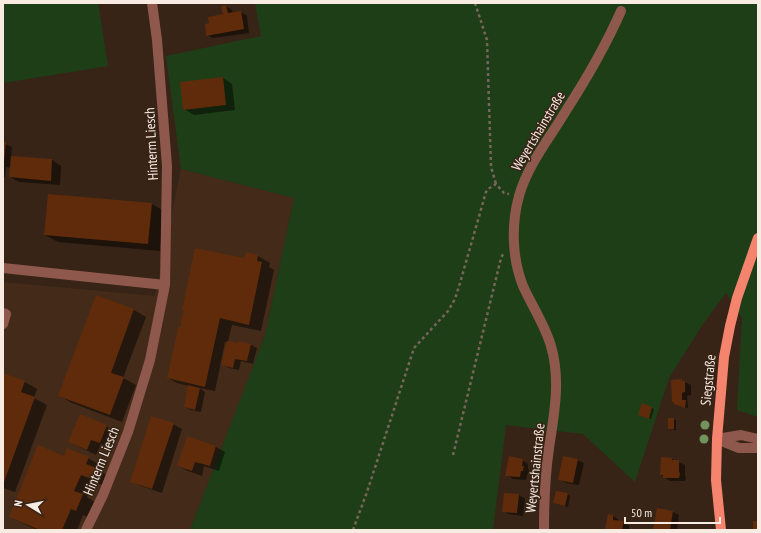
<svg xmlns="http://www.w3.org/2000/svg" width="761" height="533" viewBox="0 0 761 533" font-family="'PT Sans Narrow',sans-serif">
<style>
.built{fill:#442b19}
.green{fill:#1e3e18}
.shadow{fill:#0007}
.building{fill:#5f2b0b}
.lines{fill:none;stroke-linecap:round;stroke-linejoin:round}
.path{stroke:#776659;stroke-width:2.5;stroke-dasharray:3 3;stroke-linecap:butt}
.minor{stroke:#8f584d;stroke-width:10}
.major{stroke:#f5846f;stroke-width:10}
.tree{fill:#73935c}
.labels{text-anchor:middle;dominant-baseline:central;stroke-width:3;stroke-linejoin:round;paint-order:stroke}
.street-label{font-size:14px;fill:#f8ebe2;stroke:#372416}
</style>
<rect width="100%" height="100%" fill="#372416"/>
<path class="built" d="M181,169L294,198L265,335L190,530H3V282L155,296Z"/>
<path class="green" d="M3,3H98L108,66L3,83Z
M255,3H758V417L737,410L742,318L726,293L703,324L669,378L635,482L583,434L506,425L493,530H190L265,335L294,198L181,169L166,56L261,36Z"/>
<path class="shadow" d="M226,6L232,10L233,14L241,12L247,16L249,33L213,38L207,35L210,24L224,15Z
M223,78L232,84L235,110L194,115L184,109Z
M3,143L12,147L11,157L52,160L61,166L60,185L19,182L10,177L11,168L6,167L5,177H3Z
M152,204L164,211L160,251L58,242L45,235Z
M258,256L270,263L269,267L274,270L261,331L232,325L228,342L251,345L257,348L253,364L241,361L239,370L229,368L223,365L227,342H225L215,391L199,388L205,392L201,412L191,410L185,407L189,386L177,383L168,378L245,259Z
M97,296L134,310L146,317L123,378L136,385L122,422L72,403L60,396Z
M3,376L25,382L37,389L34,398L47,405L15,492L3,488Z
M681,380L691,385V395L687,396L688,408L677,405L673,401Z
M652,408L654,409L651,419L639,415Z
M673,419L676,420V430L669,429Z
M173,424L182,429L162,493L141,486L132,481Z
M106,426L115,432L109,447L101,444L96,455L69,442Z
M188,437L216,447L225,452L219,471L204,466L202,476L188,471L178,466Z
M64,457L88,458L100,465L98,470L108,476L104,486L93,481L87,497L95,502L88,517L83,515L77,530H37L10,517Z
M672,459L685,465V475L686,478L685,481H670L661,475Z
M522,460L528,464V469L530,471L529,474H527L526,480L513,479L507,475Z
M577,460L584,463L579,485L566,483L560,480Z
M567,494L570,496L568,507L554,503Z
M519,495L525,499L523,516L509,514L503,511Z
M658,509L673,512L679,515L677,530H654Z
M613,516L619,520V522H623L629,526V530H606Z"/>
<path class="building" d="M226,5L228,13L241,11L244,29L206,36L205,24L209,23L208,17L223,14L221,6Z
M223,77L226,105L183,110L180,82Z
M3,142H6L4,162H3Z
M11,156L52,159L51,181L9,177Z
M48,194L152,203L148,244L44,235Z
M195,248L244,258L246,252L258,255L257,261L262,262L249,325L220,318L205,387L167,378L178,329V327H181V319L184,311L182,310Z
M96,295L134,309L111,373L124,377L110,415L58,396Z
M227,341L238,343V341L251,344L247,361L235,359L233,368L221,365Z
M3,373L25,381L21,392L35,397L3,485Z
M682,379V381H685V392L682,393V400H686L685,408L674,404V402H672L671,380Z
M188,385L200,388L195,410L184,407Z
M642,403L652,407L649,419L638,415Z
M80,414L107,425L100,443L91,440L87,450L68,442Z
M151,416L174,423L152,489L130,482Z
M668,418H674V429H668Z
M187,436L216,446L210,466L195,462L192,471L177,466Z
M38,445L64,456L67,448L89,457L86,464L97,468L92,479L81,475L74,491L83,494L76,511L71,509L62,530H40L9,517Z
M509,456L523,459L522,466H524L523,471H521L520,477L505,476Z
M563,456L578,459L573,483L558,480Z
M661,457L672,458V460H679V471L680,474L679,478H663V475H660Z
M556,491L568,493L565,506L553,503Z
M504,493L519,494L517,513L502,512Z
M657,508L673,511L670,530H653Z
M608,514L613,515V520L624,521L622,530H605Z
M753,521H758V530H753Z"/>
<g class="lines">
<path class="path" d="M475,3L487,40L491,167L496,184
M453,455L501,258L504,252
M353,530L367,492L414,348L448,311L455,299L460,283L486,192L488,189L496,184L504,193L509,194"/>
<path class="minor" d="M3,268L165,285
M3,313L6,314L3,324
M717,439L739,448H758
M717,439L741,435L758,439
M86,530L103,495L128,432L150,360L165,285L167,166L157,40L152,3
M544,530C544,502 545,476 549,448C554,415 561,380 551,346C545,325 532,306 523,286C512,258 511,225 519,196C528,164 550,138 567,109C587,78 606,45 621,11"/>
<path class="major" d="M721,530L716,480L717,439L724,357L730,326L737,298L758,238"/>
</g>
<g class="tree">
<circle cx="705" cy="425" r="4.5"/>
<circle cx="704" cy="439" r="4.5"/>
</g>
<g class="labels">
<g class="street-label">
<text transform="translate(538 131) rotate(-59)">Weyertshainstraße</text>
<text transform="translate(151 144) rotate(-93)">Hinterm Liesch</text>
<text transform="translate(708 380) rotate(-84)">Siegstraße</text>
<text transform="translate(101 461) rotate(-68)">Hinterm Liesch</text>
<text transform="translate(535 468) rotate(-84)">Weyertshainstraße</text>
</g>
</g>
<rect width="761" height="533" fill="none" stroke="#f8ebe2" stroke-width="8"/>
<g transform="translate(28 505) rotate(280)" stroke="#372416" stroke-width="3" paint-order="stroke">
<path d="M0-3L7 15L0 10L-7 15Z" fill="#f8ebe2"/>
<text y="-6" font-size="11" font-weight="bold" text-anchor="middle" fill="#f8ebe2">N</text>
</g>
<path d="M625 517v6h95v-6" fill="none" stroke="#f8ebe2" stroke-width="2"/>
<text x="631" y="517" font-size="12" fill="#f8ebe2" stroke="#372416" stroke-width="3" paint-order="stroke">50 m</text>
</svg>
